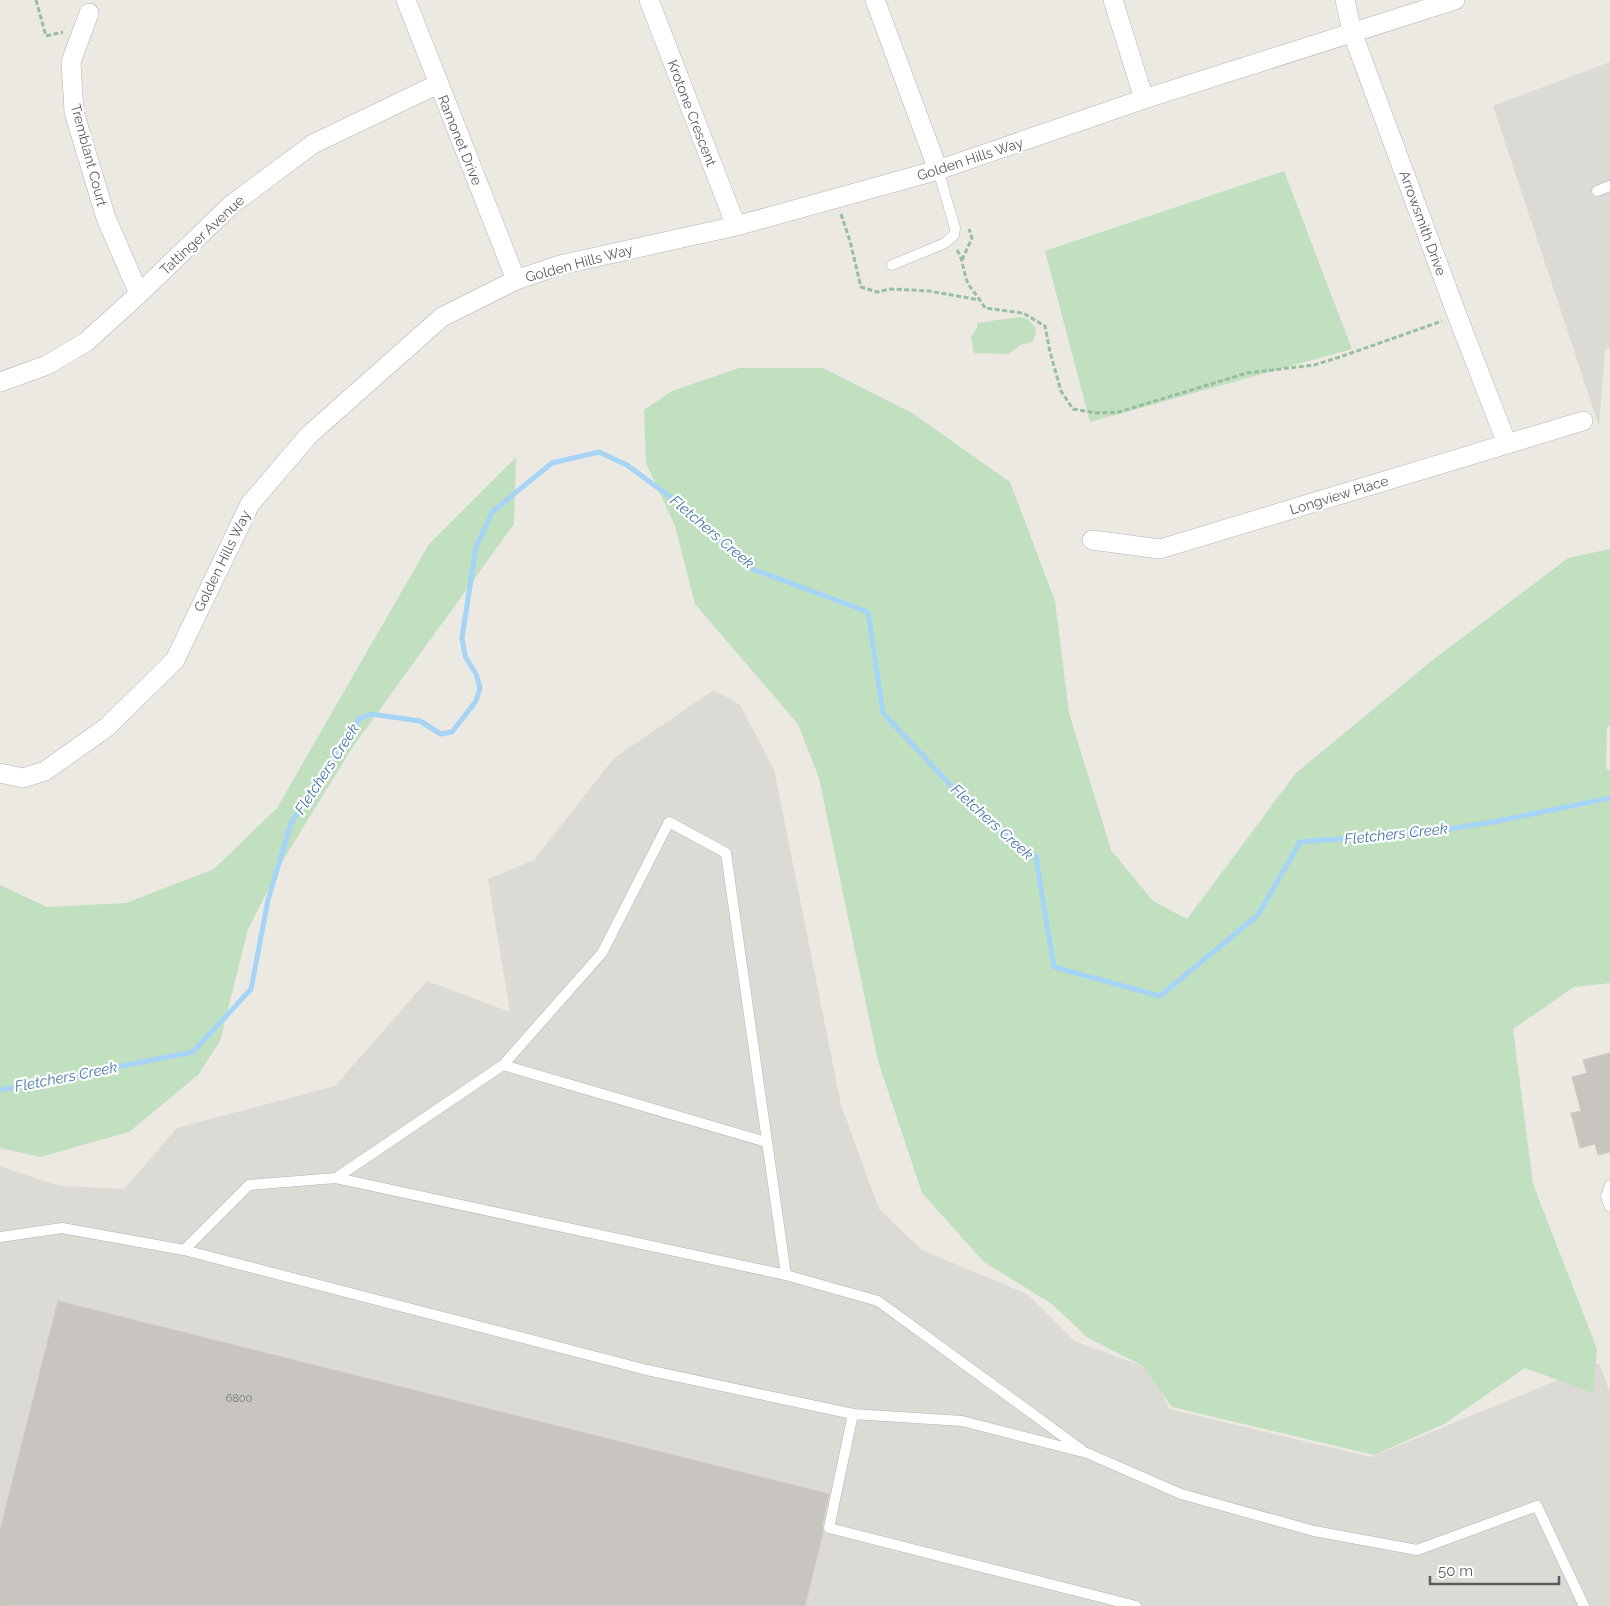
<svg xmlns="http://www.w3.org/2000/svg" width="1610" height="1606" viewBox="0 0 1610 1606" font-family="Raleway,sans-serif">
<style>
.industrial{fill:#dcdad5}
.green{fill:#c0e0c0}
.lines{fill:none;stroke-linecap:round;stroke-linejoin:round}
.stream{stroke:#a6d4f6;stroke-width:5}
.building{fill:#c8c5c0;stroke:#cfcac0}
.lane-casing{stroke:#b2b4b7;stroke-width:11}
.street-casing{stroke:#b2b4b7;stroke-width:20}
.path{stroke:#98bea2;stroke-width:3;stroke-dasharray:5 2.5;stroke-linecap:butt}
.lane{stroke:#fff;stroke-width:10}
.street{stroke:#fff;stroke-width:19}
.labels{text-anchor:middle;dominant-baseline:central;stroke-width:4.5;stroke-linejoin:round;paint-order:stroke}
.number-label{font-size:11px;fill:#767778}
.street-label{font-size:14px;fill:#5a5d60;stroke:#fff}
.water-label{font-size:15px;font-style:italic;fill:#4776a5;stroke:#fff}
</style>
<rect width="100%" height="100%" fill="#ebe9e1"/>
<path class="industrial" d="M1610,62V349H1605L1599,426L1493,106Z
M714,690L740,705L774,769L841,1105L879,1209L922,1250L1027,1294L1074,1341L1153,1370L1169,1409L1371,1457L1599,1363L1610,1393V1606H0V1166L60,1186L124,1189L177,1128L335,1086L427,981L510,1012L488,879L534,860L614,758Z"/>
<path class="green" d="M1284,171L1352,349L1090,422L1045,251Z
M1019,317L1028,319L1036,329L1035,336L1032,342L1020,345L1009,354L974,353L971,337L977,328V323Z
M739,368H823L912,413L1010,482L1055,601L1069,713L1111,850L1153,901L1187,919L1296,773L1434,659L1568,558L1610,549V725L1607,728L1606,768L1610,771V983L1574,987L1513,1029L1533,1184L1597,1349L1593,1393L1525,1368L1444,1424L1374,1455L1172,1407L1143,1366L1088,1338L1052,1304L984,1262L922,1193L878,1061L819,778L798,724L695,604L675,526L646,463L644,410L672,391Z
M516,457L514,524L352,748L285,857L248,929L220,1041L198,1075L129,1132L40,1157L0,1148V885L47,907L126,903L214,869L277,808L429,544Z"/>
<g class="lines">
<path class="stream" d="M0,1090L193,1052L251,989L268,900L291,823L359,719L371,714L420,721L441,734L452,732L476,701L480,688L476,674L465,656L462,638L476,547L493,511L552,463L599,452L627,465L673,499L750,568L868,612L883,713L971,807L1036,857L1054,967L1160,996L1258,915L1300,842L1437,831L1498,821L1610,798"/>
</g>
<path class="building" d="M1610,1053V1152L1598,1155L1595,1144L1580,1148L1571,1113L1581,1111L1572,1077L1587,1073L1583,1060Z
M58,1301L829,1494L822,1527L823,1532L805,1606H0V1530Z"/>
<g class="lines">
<g class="lane-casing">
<path id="lane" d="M1597,191L1610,186
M892,265L945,243L954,235L955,228L938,170
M503,1065L766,1142
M336,1178L503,1065L602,953L669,822L726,853L786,1275
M1610,1185L1606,1197L1610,1207
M0,1237L62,1228L184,1250L647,1370L853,1414L962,1421L1087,1453L1181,1494L1314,1531L1417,1550L1537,1506L1584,1606
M184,1250L249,1185L336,1178L786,1275L878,1301L1082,1450
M853,1414L829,1528L1136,1606"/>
</g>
<g class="street-casing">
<path id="street" d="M406,0L516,280
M649,0L736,226
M875,0L938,170
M1113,0L1144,99
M1345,0L1352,32L1457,315L1507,444
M89,13L71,62L74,112L106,218L139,294
M0,382L47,365L86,342L139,294L231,205L313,144L438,84
M1092,540L1160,549L1583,421
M0,773L23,778L45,771L107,727L175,660L250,504L309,435L442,317L516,280L560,265L736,226L938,170L1144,99L1455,0"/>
</g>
<path class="path" d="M36,0L46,36L63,32
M841,214L850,241L861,287L877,292L890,289L929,291L980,300
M957,250C963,259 963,270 967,281C969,287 981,300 985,308L1023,313L1045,326L1050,352L1061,391L1073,409L1096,413L1119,412L1247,373L1314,365L1340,357L1442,321
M962,260L972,238L969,229"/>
<use href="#lane" class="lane"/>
<use href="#street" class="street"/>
</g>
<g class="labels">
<g class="number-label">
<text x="239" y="1398">6800</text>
</g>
<g class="street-label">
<text transform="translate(692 113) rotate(69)">Krotone Crescent</text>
<text transform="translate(460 140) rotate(68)">Ramonet Drive</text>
<text transform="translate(89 155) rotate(75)">Tremblant Court</text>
<text transform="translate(970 159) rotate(-18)">Golden Hills Way</text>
<text transform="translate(1423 223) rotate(70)">Arrowsmith Drive</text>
<text transform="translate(202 235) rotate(-43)">Tattinger Avenue</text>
<text transform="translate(579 263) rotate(-15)">Golden Hills Way</text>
<text transform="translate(1339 495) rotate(-17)">Longview Place</text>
<text transform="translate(222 561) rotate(-64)">Golden Hills Way</text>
</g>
<g class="water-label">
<text transform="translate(712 532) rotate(40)">Fletchers Creek</text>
<text transform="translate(327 769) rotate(-57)">Fletchers Creek</text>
<text transform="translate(992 822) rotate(42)">Fletchers Creek</text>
<text transform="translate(1396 834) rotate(-6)">Fletchers Creek</text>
<text transform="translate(66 1077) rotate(-11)">Fletchers Creek</text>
</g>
</g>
<path d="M1430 1576v8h129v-8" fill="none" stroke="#5a5d60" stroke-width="2.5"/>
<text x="1438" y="1576" font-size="15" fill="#5a5d60" stroke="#ffffff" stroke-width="4" paint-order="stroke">50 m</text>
</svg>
